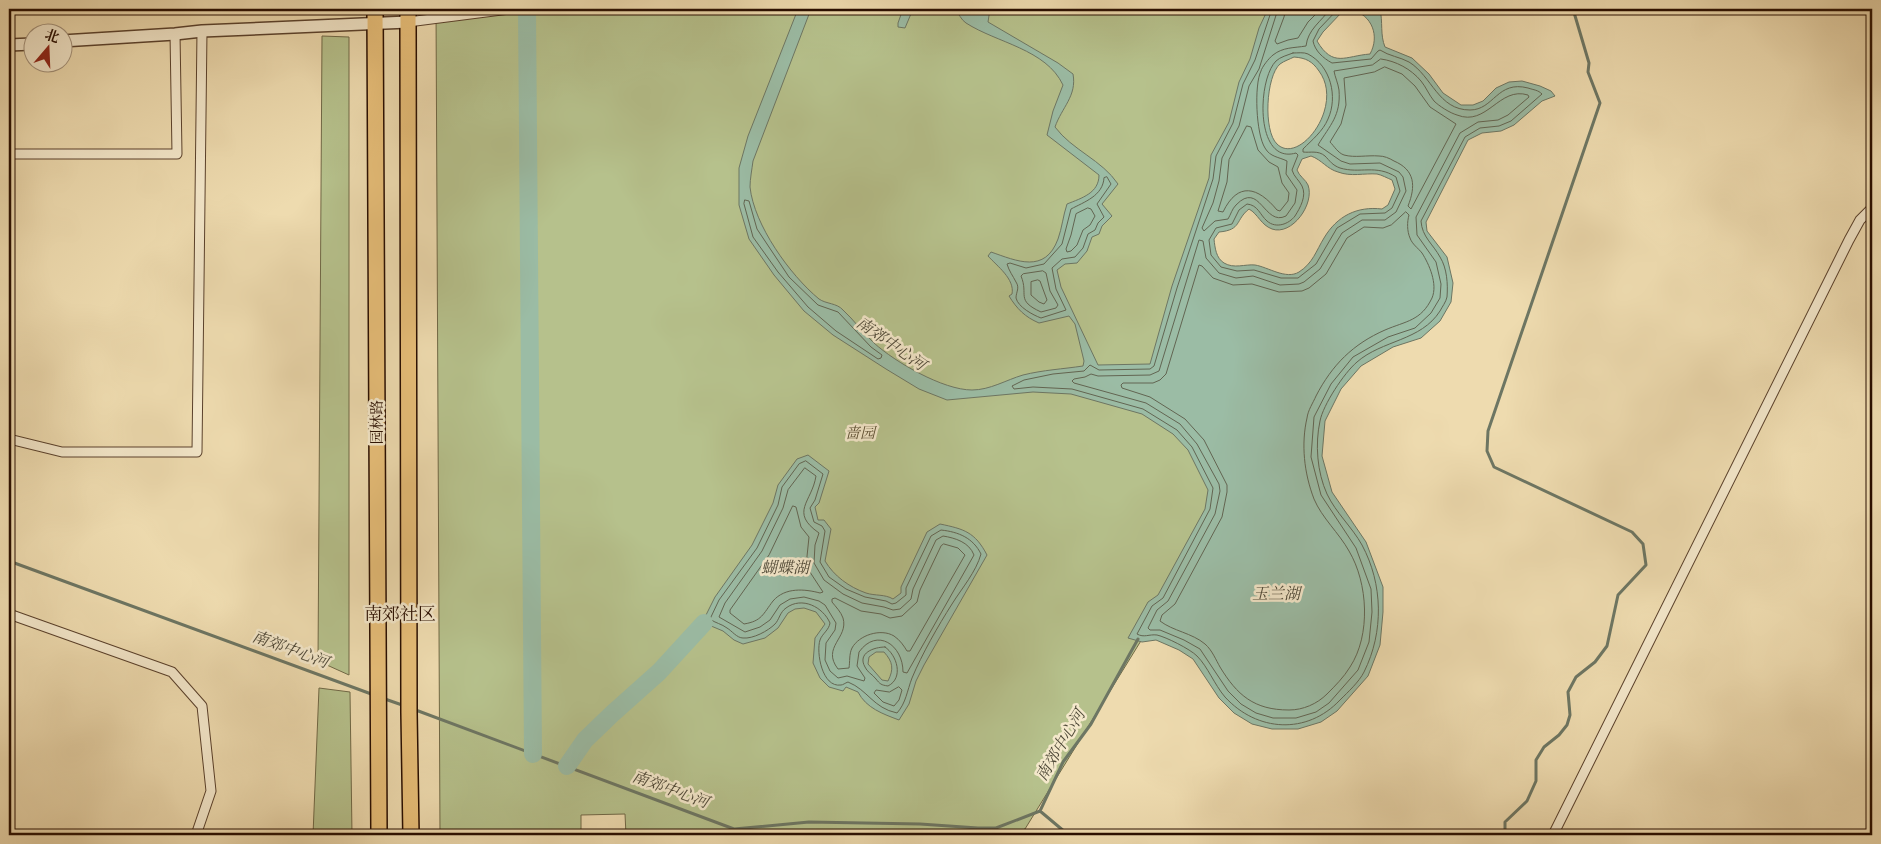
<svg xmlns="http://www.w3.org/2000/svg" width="1881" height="844" viewBox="0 0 1881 844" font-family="'Sorts Mill Goudy','Noto Serif SC',serif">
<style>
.green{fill:#b6c18c;stroke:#706846}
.water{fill:#9bbca5;stroke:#6d7663;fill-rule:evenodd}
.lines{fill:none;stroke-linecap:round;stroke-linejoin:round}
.shore{stroke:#626552;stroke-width:1}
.stream{stroke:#6d7663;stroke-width:3}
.river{stroke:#9bbca5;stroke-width:18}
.minor-casing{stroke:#5a412c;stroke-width:11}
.tertiary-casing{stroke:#5a412c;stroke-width:14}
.primary-casing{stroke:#290e00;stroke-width:18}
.minor{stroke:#f4e8cb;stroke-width:9}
.tertiary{stroke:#f4e8cb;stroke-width:11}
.primary{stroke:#e7be78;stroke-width:15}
.labels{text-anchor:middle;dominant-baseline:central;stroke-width:5;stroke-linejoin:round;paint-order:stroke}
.street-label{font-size:15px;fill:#290e00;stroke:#f4e8cb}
.park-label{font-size:15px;font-style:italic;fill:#5a4d31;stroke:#f4e8cb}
.water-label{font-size:16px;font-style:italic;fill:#514b3a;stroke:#f4e8cb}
.quarter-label{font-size:18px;fill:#290e00;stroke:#f4e8cb}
</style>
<rect width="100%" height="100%" fill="#eedbaf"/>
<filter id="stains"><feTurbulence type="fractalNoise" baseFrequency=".004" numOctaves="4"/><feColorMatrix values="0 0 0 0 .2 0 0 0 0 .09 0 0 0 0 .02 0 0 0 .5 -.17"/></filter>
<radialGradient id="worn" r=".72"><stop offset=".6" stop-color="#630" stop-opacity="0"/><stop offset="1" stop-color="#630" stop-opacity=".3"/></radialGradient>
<path class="green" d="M436,9H1283L1181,301L1237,485L1025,829L1008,835H626L625,814L581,815V835H440Z
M322,36L349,37V675L318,661Z
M319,688L350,692L352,835H313Z"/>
<path class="water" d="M798,9H811L753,161C752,169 750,179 750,187C754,225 790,275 819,299C826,304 837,303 843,310C854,320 863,333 874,343C895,362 943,390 972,390C990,390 1006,380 1023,375C1043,370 1063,369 1083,366L1084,361L1075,324L1069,316L1039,323C1025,317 1017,309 1009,296L1012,294C1015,279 997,266 988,256L991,252C1017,261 1045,274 1058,239C1062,228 1063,216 1067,204C1082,198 1099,193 1099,175L1047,135L1053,111L1063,85C1046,49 997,43 966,23C961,20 959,13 954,9H990L988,22L1058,63L1073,74C1077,96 1062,107 1055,127C1072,150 1102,160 1118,184L1102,204L1112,216L1102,226L1099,234L1092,237L1087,251L1077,263L1065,264L1057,270L1061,287L1098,365L1150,364L1172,286L1209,178L1211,155L1229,122L1239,82L1250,59L1259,28L1268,9H1380C1383,22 1380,35 1385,47L1412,58L1429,74L1443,93L1461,105H1473L1483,101L1496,88L1509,82L1522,81L1540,86L1551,91L1555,96L1542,101L1514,125L1501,131L1482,133L1468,140L1426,222L1427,231L1447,257L1453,283L1451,302L1440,321L1421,338L1393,347L1361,366L1341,389L1325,421L1322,456L1332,492L1366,542L1383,587V612L1380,645L1368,676L1337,711L1321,722L1298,729H1272L1252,724L1234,713L1219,698L1193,659L1179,650L1156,640L1142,642L1128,638L1148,602L1158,595L1205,509L1208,490L1188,450L1173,434L1142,414L1071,394L1033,392L947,400L919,389L886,369L833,335L804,311L774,275L749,239L739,205V168L748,136ZM1352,10C1372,15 1380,36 1370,54C1345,56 1333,68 1317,41L1323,32L1342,12ZM1294,57C1306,58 1312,61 1319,71C1345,106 1299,166 1277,144C1263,131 1266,76 1280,64C1284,61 1290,59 1294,57ZM1311,156C1322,160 1327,169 1338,172C1351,177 1364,173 1377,174C1382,175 1387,178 1392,180L1395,189L1388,205L1382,209C1357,206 1337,216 1324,238C1316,251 1313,263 1299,272C1286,280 1268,267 1255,265C1245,264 1234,269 1224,263C1216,258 1215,248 1214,239L1219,232C1242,230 1235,220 1249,209C1258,214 1261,225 1272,229C1292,236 1315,204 1308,185C1306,180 1299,176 1297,170L1302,159Z
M903,9H913L905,28L898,27V23Z
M808,455L829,471L819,503L815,507L818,520H824L831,529L825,561C834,576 849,587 866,593C875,596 885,594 893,599L901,593V587L927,532L940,524C964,529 975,532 987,555L924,665L916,681L909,704L899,720C883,714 866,708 858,692L846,687L843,691L829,687L820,678L813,663L815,638L825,624L816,612L804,608L795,609L788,613L778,628L765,638L743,644L734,640L723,631L704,623V619L715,597L752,545L773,503L778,485L797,459ZM876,652H884C893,662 894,669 888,681L882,680L868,664L869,657Z"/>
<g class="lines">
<path class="shore" d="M1272,9L1255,60L1243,84L1233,123L1216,156L1213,179L1177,288L1154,366L1150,369L1099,370L1090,365L1084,371L1053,374L1024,380L1012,386L1014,389L1033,387L1072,389L1143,409L1177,430L1192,447L1213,488L1210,509L1163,598L1152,606L1137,634C1144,638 1149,634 1157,635C1166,637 1190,649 1197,656C1208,667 1214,684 1225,697C1257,732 1307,735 1340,700C1348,692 1359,682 1364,672C1384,632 1383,584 1362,545C1352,527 1336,513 1327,494C1317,472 1315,444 1320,421C1323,405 1344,373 1357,362C1382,340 1421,341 1440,311C1442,307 1446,302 1447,297C1448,284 1447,268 1440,257C1433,244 1422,237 1421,221L1465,137L1480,128L1499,126L1511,121L1542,94C1538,90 1534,90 1528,88C1497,80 1494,110 1470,110C1438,110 1432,76 1409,62C1400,57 1389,56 1380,50L1378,51L1371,59L1332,63C1323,58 1315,51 1313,41L1319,29L1338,9
M1278,9L1259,69L1249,86L1239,126L1222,158L1219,181L1213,203L1202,228L1204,231L1215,221L1228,219C1231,214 1232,209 1236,205C1260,180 1264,227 1286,216L1295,203L1297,190L1286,174L1287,161C1279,157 1270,157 1265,148C1256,134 1254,85 1261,71C1262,67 1269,58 1273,55C1283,47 1294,48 1306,46C1308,29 1321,22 1330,9
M1286,9L1284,17L1275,41L1277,44L1288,40L1298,38L1308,22L1321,9
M1293,53C1298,53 1304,52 1308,54C1331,66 1338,97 1328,119C1323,131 1312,140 1303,149V152C1310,153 1318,150 1325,156C1330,161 1332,165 1340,168C1360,174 1376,164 1396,177L1400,191L1392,208L1385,213L1360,214L1337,228L1316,264L1298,278H1281L1254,270L1237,271L1221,267L1211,255L1209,240L1216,228L1232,224L1239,210L1247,204C1258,205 1260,215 1267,221C1276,229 1289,224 1295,216C1300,208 1307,196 1302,186C1299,180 1294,177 1292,170L1298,155L1296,153C1255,165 1257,80 1276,61C1280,57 1288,55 1293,53Z
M1381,59C1396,61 1411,69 1421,81C1426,87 1429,95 1434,101C1439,106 1450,113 1457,115C1487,127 1499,86 1528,95L1529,97L1508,115L1498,120L1478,122L1460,133L1416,217L1417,235L1436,262L1441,284L1440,298L1431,313L1415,328L1388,337L1353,357L1331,384L1314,417L1311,457L1321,495L1356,548L1371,589L1372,612L1369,642L1358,670L1329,703L1316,712L1296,718H1273L1256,713L1241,704L1228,691L1200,649L1184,640L1160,630H1150L1148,628L1157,610L1168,601L1215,514L1220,491L1219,484L1197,444L1180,424L1146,403L1074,383L1072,381L1074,379L1085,377L1091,374L1098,376L1150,375L1159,371L1199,240L1203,241L1206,258L1219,273L1236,278L1253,276L1280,285L1299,284L1304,282L1320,269L1342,233L1362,220H1385L1396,212L1406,191L1403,177L1399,172L1380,163L1350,164L1341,161L1318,145C1330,125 1341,116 1339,90C1338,83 1335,77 1334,71L1372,65Z
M1385,67L1402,74L1415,86L1430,107L1456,124L1411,209L1408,206C1416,186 1415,170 1394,161C1389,158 1384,156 1379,156C1367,155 1355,158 1344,155C1338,153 1334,146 1330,142L1341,124L1346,105L1344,78L1374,72Z
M1247,126L1251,127L1258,150L1269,162L1278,167L1282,183L1289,193L1288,201L1280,211L1277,210C1258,187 1238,181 1223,212L1218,211L1227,182L1229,160Z
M1107,177L1111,184L1097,204L1104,217L1098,223L1095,230L1088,234L1083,248L1075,257L1062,259L1052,268L1056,289L1066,310L1041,318C1033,315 1018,307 1016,298C1016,292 1020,288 1016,282C1013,276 1009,271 1007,264L1010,263L1026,268L1044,264L1062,244L1071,209C1084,202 1103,196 1104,178Z
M745,200L749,201L757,229L789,277L818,305L838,312L871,347L882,355L881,358L878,359L836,331L808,307L778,272L753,237L744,204Z
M1088,208L1091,209L1095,216L1090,225L1083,230L1077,245L1071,251L1067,252L1066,249L1071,235L1076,214Z
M1406,212L1409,215C1407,222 1407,231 1410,238C1412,244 1418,248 1422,253C1429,264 1438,284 1432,298C1421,321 1406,321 1385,330C1353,344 1332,365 1316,396C1313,403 1308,410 1307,418C1301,444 1304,473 1314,499C1322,518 1339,533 1349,551C1368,583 1371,635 1350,667C1344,677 1335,686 1327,694C1317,704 1303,710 1289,710C1254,710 1237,695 1220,667C1216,660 1212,650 1205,644C1192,633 1173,631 1160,621L1162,615L1175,604L1222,517L1227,492V485L1204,440L1185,419L1150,397L1122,388L1121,385L1123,383H1153L1160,380L1166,374L1199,265L1202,266L1213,278L1233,285L1252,284L1279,292L1302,291L1309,288L1326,274L1347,238L1364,227L1383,228L1391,225Z
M1043,271L1046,273L1050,291L1058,305L1056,308L1041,312C1015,300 1029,295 1021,276L1023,274Z
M1038,280L1040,281L1047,300L1044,304L1039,302L1031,295V282Z
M806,461L823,474L815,500L810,508L814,522L822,526L825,531L820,562L829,577L846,589L865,597L886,601L892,604L896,603L906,595V588L931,536L941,530C959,532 973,538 981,554C976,572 962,588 952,604C938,626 922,654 912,678C907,691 906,703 897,713C873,708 868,690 848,682C845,683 843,685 841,685C822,688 816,652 820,640C822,634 829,630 830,623C823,607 802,596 786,608C780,612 779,620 775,624C768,631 753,639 743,638C737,638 732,631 727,628C722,624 715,623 710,619L719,600L757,548L778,505L782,487L799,464Z
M805,468L816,476C812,502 789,512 819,533L815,545L814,563L824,580L843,594L862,603L884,607L893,610L900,609L911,599L913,589L936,540L943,536C955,538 969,542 974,555L907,673L903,672C903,645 877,627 859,652L857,666L865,678L864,681L847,676L838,678L830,671L825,660L826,643L835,630L836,623L825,605L819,601L804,597L790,599L780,605L770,620L760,627L745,632L719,617L725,603L762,551L783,508L788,490Z
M793,506L796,507L801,527L809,537L806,566L823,592L820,593C805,589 785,587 773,601C763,614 762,621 744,624L730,613V610L769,555Z
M944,544L958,548L965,555L910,651H907C904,646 900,640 894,636C881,628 859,635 852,648C849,654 850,662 849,668L838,669C821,647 849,638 843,618C841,612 836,607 832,602V599L835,598L861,611L881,614L890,618L902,616L917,602L920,590L941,546Z
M885,647C897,655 904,678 888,686C881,685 880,684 876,679C872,674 867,672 865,667C857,653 874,647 885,647Z
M899,687L902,690L899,700L894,706L883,702L874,693L876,690L889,692Z"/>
<path class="stream" d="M9,561L374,695
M382,698L405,706
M413,709L734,829L809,822L920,824L978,828H996L1040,811L1063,762L1091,724L1138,639
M1040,811L1065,832L1073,835
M1505,835V822L1527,801L1536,781V760L1544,747L1559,735L1567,725L1570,715L1568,692L1576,677L1595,662L1607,646L1618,595L1646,565L1643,544L1632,532L1494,467L1487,451L1488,431L1600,103L1588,72L1589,63L1573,9"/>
<path class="river" d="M527,9L533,754
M567,766L585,740L612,714L659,672L704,623"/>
<g class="minor-casing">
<path id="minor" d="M408,22L510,9
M9,154H177L175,34
M9,439L62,452H197L202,31
M9,614L172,672L202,706L211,791L196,835
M1553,835L1849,240L1860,220L1872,208"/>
</g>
<g class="tertiary-casing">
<path id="tertiary" d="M62,41L175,34L202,31L408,22
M9,45L32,44"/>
</g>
<g class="primary-casing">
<path id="primary" d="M375,9L379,835
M408,9L409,713L411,835"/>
</g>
<use href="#minor" class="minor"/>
<use href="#tertiary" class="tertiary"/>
<use href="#primary" class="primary"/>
</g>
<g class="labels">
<g class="street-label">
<text transform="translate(378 422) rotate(-90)">园林路</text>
</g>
<g class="park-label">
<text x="860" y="434">啬园</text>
</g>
<g class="water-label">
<text transform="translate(890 345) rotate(35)">南郊中心河</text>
<text x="785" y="569">蝴蝶湖</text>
<text x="1276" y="595">玉兰湖</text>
<text transform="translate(290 651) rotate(20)">南郊中心河</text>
<text transform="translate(1062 746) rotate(-59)">南郊中心河</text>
<text transform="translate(670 791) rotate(20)">南郊中心河</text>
</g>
<g class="quarter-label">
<text x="400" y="616">南郊社区</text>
</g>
</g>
<rect width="1881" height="844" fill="none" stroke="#eedbaf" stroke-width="30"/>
<rect x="10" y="10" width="1861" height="824" fill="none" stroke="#290e00" stroke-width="2.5"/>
<rect x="15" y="15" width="1851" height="814" fill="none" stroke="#290e00"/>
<g transform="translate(48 48) rotate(19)"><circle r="24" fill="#f4e8cb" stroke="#a3917a"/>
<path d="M0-4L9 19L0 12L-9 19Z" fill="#8f2418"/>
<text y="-8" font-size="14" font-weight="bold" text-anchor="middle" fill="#290e00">北</text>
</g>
<rect width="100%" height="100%" filter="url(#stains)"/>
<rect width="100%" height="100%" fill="url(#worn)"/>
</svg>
